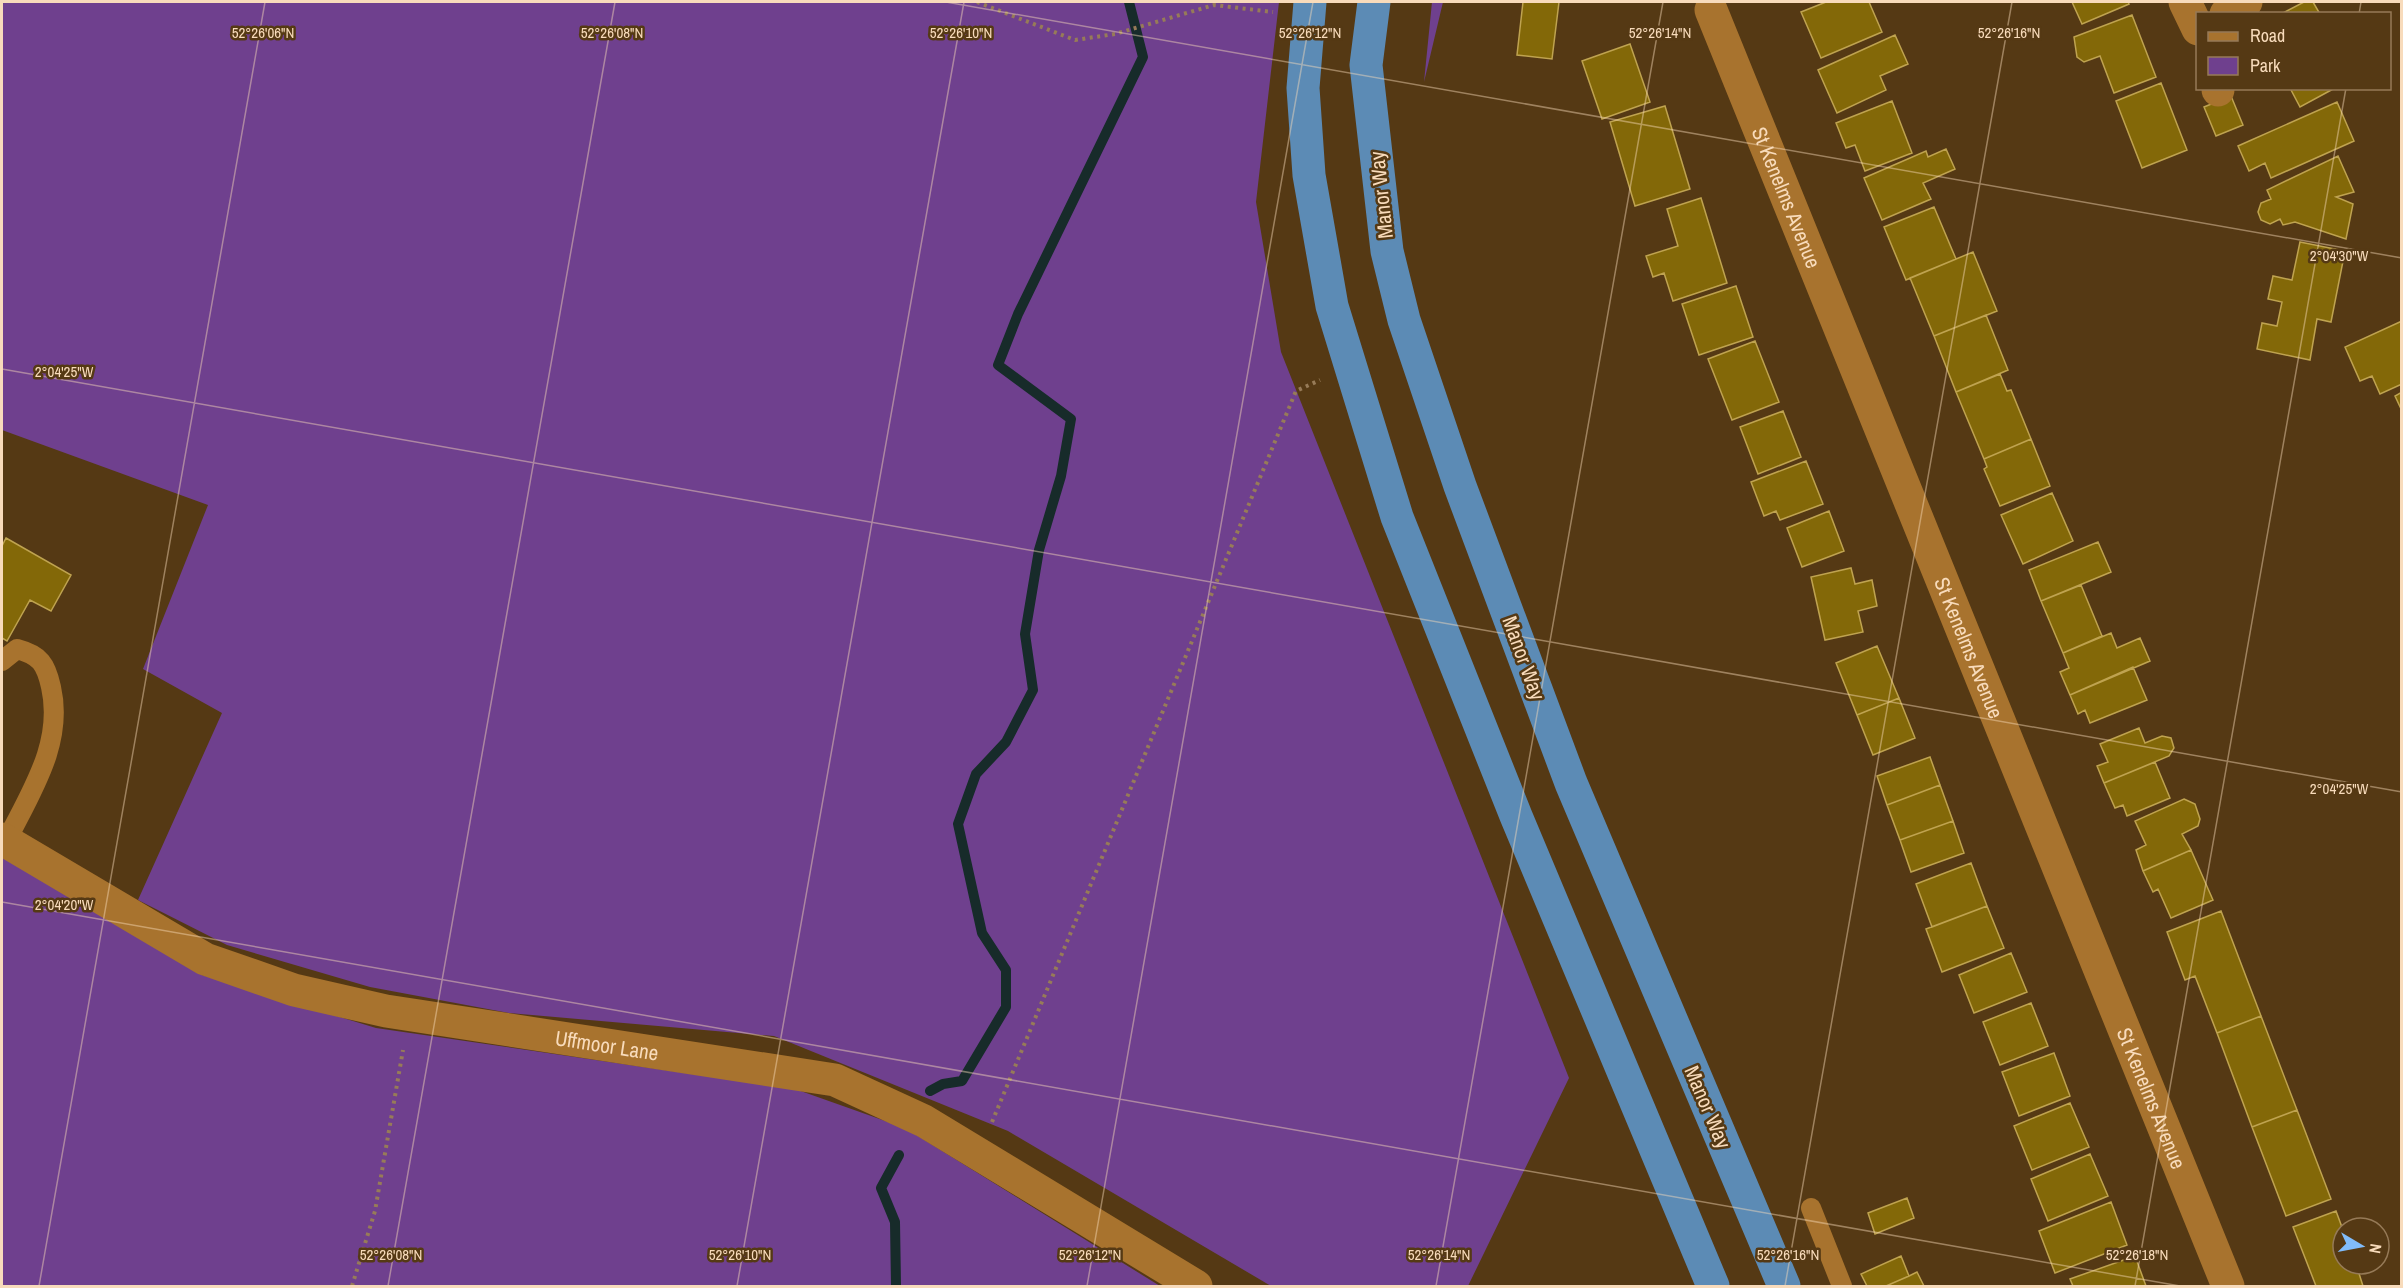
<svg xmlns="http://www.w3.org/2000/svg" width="2403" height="1288" viewBox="0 0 2403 1288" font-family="'Archivo Narrow',sans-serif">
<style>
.green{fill:#6f408e}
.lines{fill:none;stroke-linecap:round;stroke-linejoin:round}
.stream{stroke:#172b2a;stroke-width:10}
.building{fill:#836808;stroke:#bfa350;stroke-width:1.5}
.path{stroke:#977b58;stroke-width:4;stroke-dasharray:3 4.5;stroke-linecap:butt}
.service{stroke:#a8732e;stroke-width:20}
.minor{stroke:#a8732e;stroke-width:33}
.tertiary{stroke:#a8732e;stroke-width:33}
.trunk{stroke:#5c8bb5;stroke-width:33}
.ticks{fill:none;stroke:#f8dbbb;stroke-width:1.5;stroke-opacity:0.45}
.labels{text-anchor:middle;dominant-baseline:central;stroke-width:5;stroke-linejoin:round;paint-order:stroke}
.street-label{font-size:21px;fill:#f8dbbb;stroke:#553914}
.ticks-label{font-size:15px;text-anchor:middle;fill:#f8dbbb;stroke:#553914;stroke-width:5;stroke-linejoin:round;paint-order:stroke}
</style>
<rect width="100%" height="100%" fill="#553914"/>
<path class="green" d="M2,2H1279L1256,202L1281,352L1569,1078L1468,1286H1271L1008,1131L774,1036L509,1013L370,987L227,945L138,900L222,713L143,669L208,505L2,430Z
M1432,2H1443L1424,82Z
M2,857L202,975L376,1028L795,1089L905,1128L1160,1286H2Z"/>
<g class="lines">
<path class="stream" d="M930,1091L943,1084L962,1081L1006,1007V970L982,933L958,824L976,774L1006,742L1033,690L1025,634L1039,550L1061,476L1071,419L998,365L1018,314L1143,57L1129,2
M896,1286L895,1222L881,1188L899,1155"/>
</g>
<path class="building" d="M1523,2H1559L1552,59L1517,55Z
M1826,2H1869L1882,32L1821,58L1801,12Z
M2072,2H2128L2129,4L2082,24Z
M2304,2H2313L2320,14H2281Z
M2132,15L2156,77L2114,93L2100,56L2084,62L2077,57L2074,37Z
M1895,35L1908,64L1880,76L1886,90L1837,113L1818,70Z
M1630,44L1650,102L1602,119L1582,61Z
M2161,83L2187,150L2142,168L2116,101Z
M2290,88H2335L2300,107Z
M2231,96L2243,125L2216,136L2204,107Z
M1892,101L1912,153L1865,171L1855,145L1846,148L1836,123Z
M2337,102L2354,141L2271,178L2265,163L2249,171L2238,146Z
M1665,106L1690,189L1635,206L1610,122Z
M1946,149L1955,169L1923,183L1931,199L1882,220L1864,178L1926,151L1928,157Z
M2338,156L2354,192L2336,197L2353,204L2346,239L2295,222L2283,225L2280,219L2270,224L2261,220L2258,212L2261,203L2271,199L2267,190Z
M1701,198L1727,283L1673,301L1664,273L1653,277L1646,256L1678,246L1667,209Z
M1934,207L1956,259L1906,280L1884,227Z
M2300,242L2345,251L2331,322L2317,319L2310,360L2257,349L2262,323L2277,326L2282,302L2268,299L2273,276L2292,280Z
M1973,252L1997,311L1934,336L1910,278Z
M1736,286L1753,337L1699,355L1682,304Z
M1986,315L2008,370L1956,392L1934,336Z
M2402,321V384L2380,394L2372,376L2360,381L2345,347Z
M1755,341L1779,402L1732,420L1708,359Z
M2000,374L2007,391L2011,390L2031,439L1984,459L1956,392Z
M2402,392V411L2395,396Z
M1783,411L1801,457L1758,474L1740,427Z
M2031,439L2050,486L2000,506L1984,469L1987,467L1984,459Z
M1806,461L1823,504L1780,520L1776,511L1764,516L1751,482Z
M2052,493L2073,541L2023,564L2001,515Z
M1829,511L1844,551L1802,567L1787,528Z
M6,538L71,575L51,611L30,600L7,641L2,638V546Z
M2098,542L2111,572L2041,601L2029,570Z
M1851,568L1855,584L1872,580L1877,606L1858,611L1863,632L1825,640L1811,577Z
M2081,585L2102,636L2063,653L2041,601Z
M2111,633L2117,648L2140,638L2150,661L2070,695L2060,672L2069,668L2063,653Z
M1877,646L1899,698L1857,715L1836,663Z
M2133,667L2147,700L2090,723L2085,710L2078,714L2070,695Z
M1899,698L1915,738L1873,755L1857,715Z
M2139,728L2145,743L2162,736L2171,738L2174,748L2169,756L2104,783L2097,766L2108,762L2100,744Z
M1930,757L1940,785L1887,805L1877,776Z
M2155,762L2170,798L2127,816L2123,805L2115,808L2104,783Z
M1940,785L1953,821L1900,840L1887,805Z
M2184,799L2195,804L2200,819L2198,826L2182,834L2191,850L2143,871L2136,850L2146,845L2135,821Z
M1953,821L1964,853L1911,872L1900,840Z
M2191,850L2213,900L2171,918L2158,889L2153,892L2143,871Z
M1971,863L1987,906L1932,927L1916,884Z
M1987,906L2004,948L1942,972L1926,929Z
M2221,911L2261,1016L2217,1033L2195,976L2185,980L2167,932Z
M2011,953L2027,992L1974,1013L1959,975Z
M2031,1003L2048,1046L2000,1065L1983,1022Z
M2261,1016L2297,1110L2252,1127L2217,1033Z
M2054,1053L2070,1096L2019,1116L2002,1072Z
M2070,1103L2089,1147L2032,1170L2014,1126Z
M2297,1110L2331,1199L2286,1216L2252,1127Z
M2090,1154L2108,1196L2048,1221L2031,1179Z
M1907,1198L1914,1218L1875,1234L1868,1213Z
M2111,1202L2127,1245L2055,1273L2039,1231Z
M2336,1211L2343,1230V1264H2356L2363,1286H2316L2293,1227Z
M1901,1256L1909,1276L1886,1286H1867L1861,1274Z
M2135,1256L2146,1286H2073L2070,1279Z
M1917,1272L1924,1286H1886L1909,1276Z"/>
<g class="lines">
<path class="path" d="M977,2L1075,40L1115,34L1214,5L1273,12
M992,1122L1296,391L1320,380
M352,1286L375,1211L403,1050"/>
<path class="service" d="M2,661L17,649C40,655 46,664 51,687C64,744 30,793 6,842
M1811,1208L1842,1286"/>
<g class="minor">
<path d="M2185,2L2198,29"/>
<path id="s1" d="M1711,10L2228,1286"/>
<path d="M2226,14L2246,2"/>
<path d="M2218,88V90"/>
</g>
<path class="tertiary" id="s2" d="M2,839L205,959L294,990L386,1011L835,1080L924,1121L1196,1286"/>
<path class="trunk" d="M1310,2L1303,88L1309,175L1332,306L1397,517L1516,816L1713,1286
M1374,2L1366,65L1387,251L1404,320L1460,486L1571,783L1784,1286"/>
</g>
<path class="ticks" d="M946,2L2402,258M2359,14L2361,2M2,369L2402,792M2,902L2180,1286M39,1286L265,2M388,1286L615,2M737,1286L964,2M1087,1286L1313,2M1436,1286L1663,2M1785,1286L2012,2M2135,1286L2346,88"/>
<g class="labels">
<g class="street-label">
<text transform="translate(1381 195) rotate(-96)">Manor Way</text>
<text stroke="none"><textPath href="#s1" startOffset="202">St Kenelms Avenue</textPath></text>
<text stroke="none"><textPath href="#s1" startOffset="688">St Kenelms Avenue</textPath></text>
<text transform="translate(1524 658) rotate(70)">Manor Way</text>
<text stroke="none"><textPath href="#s2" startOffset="648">Uffmoor Lane</textPath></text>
<text stroke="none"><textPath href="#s1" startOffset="1174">St Kenelms Avenue</textPath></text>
<text transform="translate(1708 1107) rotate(67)">Manor Way</text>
</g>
</g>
<g class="ticks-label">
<text x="263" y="38">52°26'06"N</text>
<text x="612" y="38">52°26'08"N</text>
<text x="961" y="38">52°26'10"N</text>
<text x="1310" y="38">52°26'12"N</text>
<text x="1660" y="38">52°26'14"N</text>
<text x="2009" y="38">52°26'16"N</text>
<text x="2339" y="261">2°04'30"W</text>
<text x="64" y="377">2°04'25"W</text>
<text x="2339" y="794">2°04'25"W</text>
<text x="64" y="910">2°04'20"W</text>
<text x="391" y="1260">52°26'08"N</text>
<text x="740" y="1260">52°26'10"N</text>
<text x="1090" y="1260">52°26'12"N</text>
<text x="1439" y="1260">52°26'14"N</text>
<text x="1788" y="1260">52°26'16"N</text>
<text x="2137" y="1260">52°26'18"N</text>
</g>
<rect width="2403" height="1288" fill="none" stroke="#f8dbbb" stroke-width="6"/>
<rect x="2196" y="12" width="195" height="78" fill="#553914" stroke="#967a57" stroke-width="1.5"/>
<rect x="2208" y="32" width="30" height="9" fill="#a8732e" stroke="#967a57" stroke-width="1.5"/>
<text x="2250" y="42" font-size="18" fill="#f8dbbb">Road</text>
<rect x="2208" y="57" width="30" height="18" fill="#6f408e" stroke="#967a57" stroke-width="1.5"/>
<text x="2250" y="72" font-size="18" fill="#f8dbbb">Park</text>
<g transform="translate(2361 1246) rotate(100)"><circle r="28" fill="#553914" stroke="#967a57" stroke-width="1.5"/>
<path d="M0-4.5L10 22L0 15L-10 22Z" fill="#81bcfa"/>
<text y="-9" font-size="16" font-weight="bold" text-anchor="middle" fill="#f8dbbb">N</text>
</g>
</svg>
